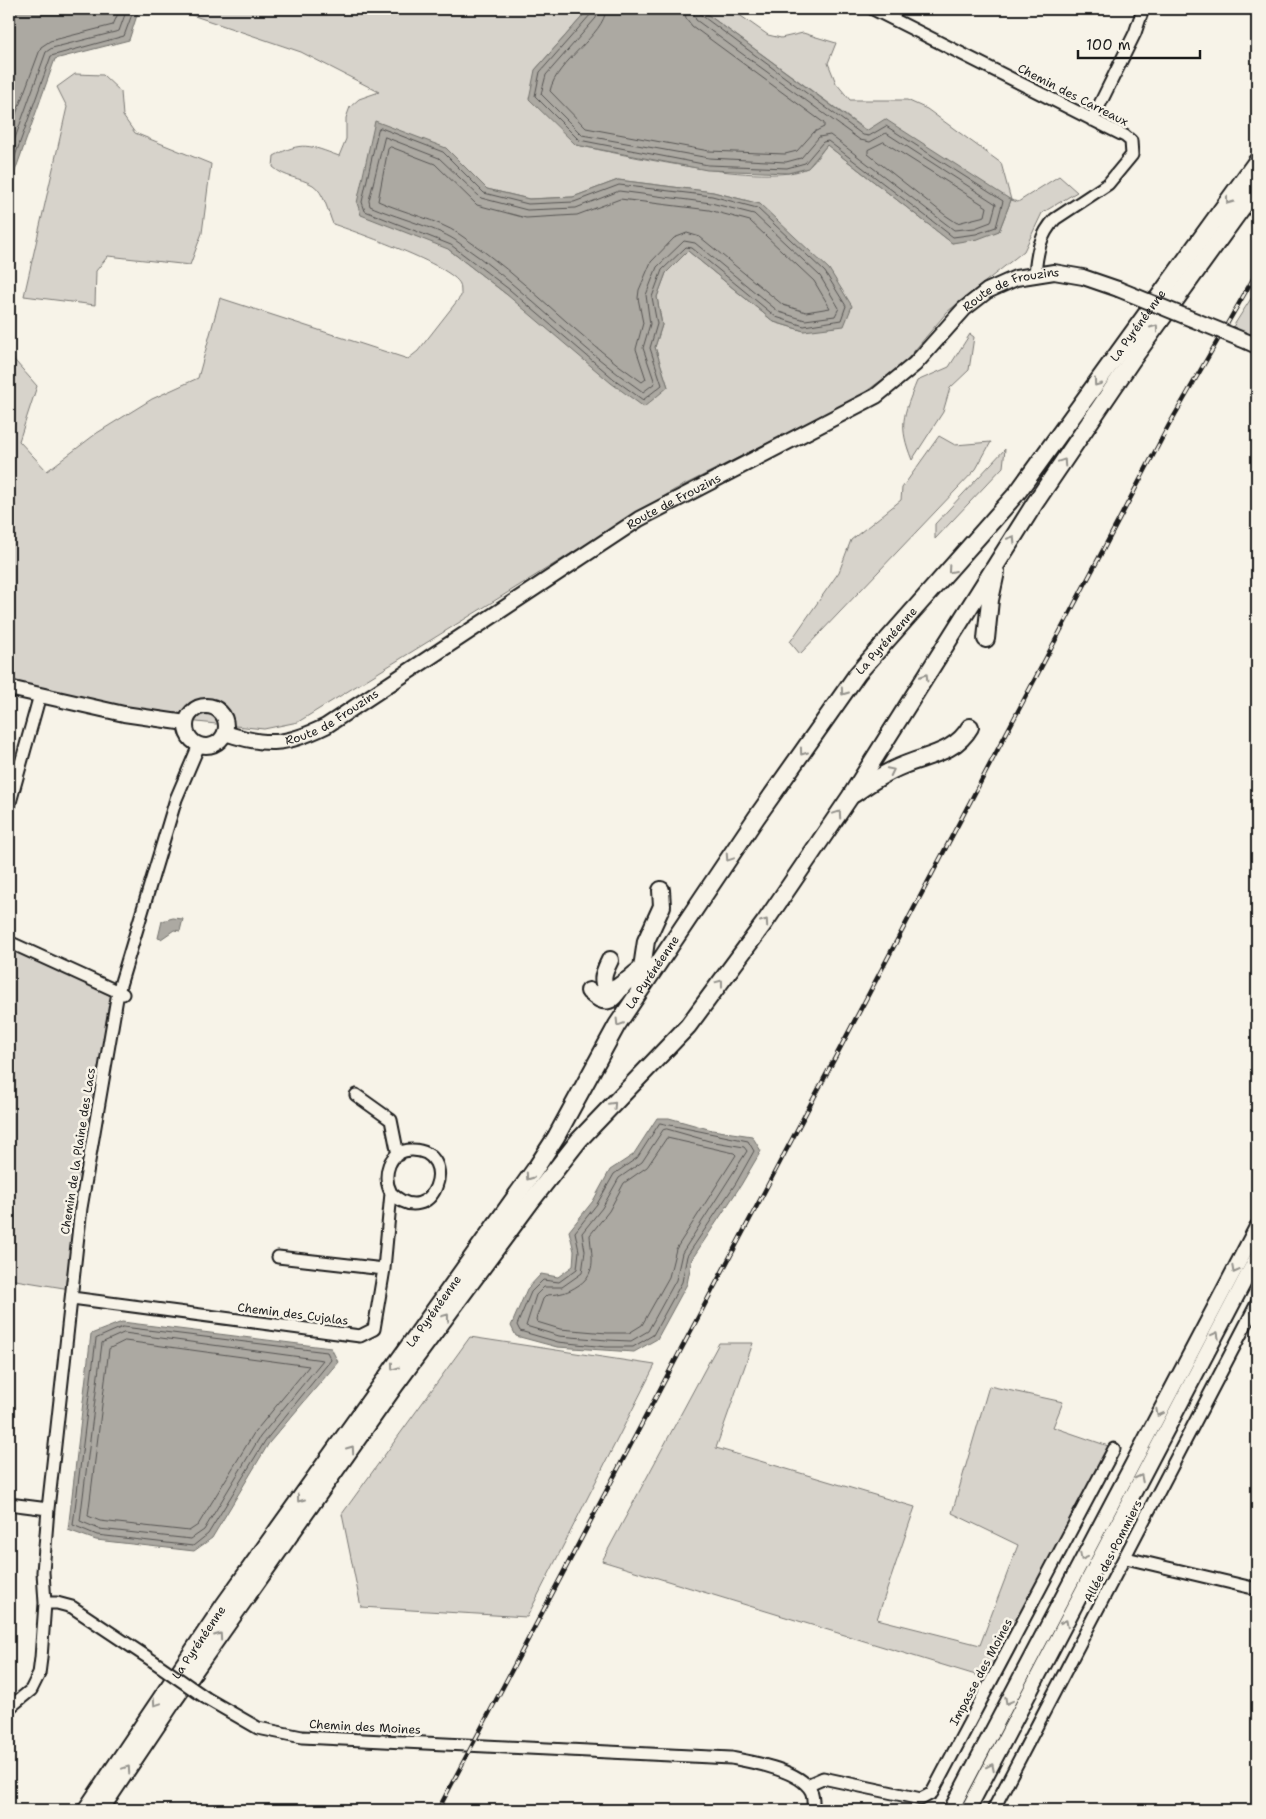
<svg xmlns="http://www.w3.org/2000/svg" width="1266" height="1819" viewBox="0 0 1266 1819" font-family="'Shantell Sans',sans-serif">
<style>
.green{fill:#d7d3cb;stroke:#7a7874;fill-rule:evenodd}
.water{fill:#aca9a2;stroke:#72716c}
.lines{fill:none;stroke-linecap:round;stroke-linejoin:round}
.shore{stroke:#565452;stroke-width:1}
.minor-casing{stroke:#1c1c1c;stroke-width:15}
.major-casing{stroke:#1c1c1c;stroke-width:18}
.highway-casing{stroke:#1c1c1c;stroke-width:20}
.minor{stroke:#f7f3e8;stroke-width:11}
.major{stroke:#f7f3e8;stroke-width:14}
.highway{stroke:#f7f3e8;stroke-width:16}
.rail-casing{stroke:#1c1c1c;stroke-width:4.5}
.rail{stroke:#f7f3e8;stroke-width:2.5;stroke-dasharray:8;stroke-linecap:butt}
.minor-bridge-casing{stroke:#1c1c1c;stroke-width:15;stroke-linecap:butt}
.major-bridge-casing{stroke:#1c1c1c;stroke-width:18;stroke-linecap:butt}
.minor-bridge{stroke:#f7f3e8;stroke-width:11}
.major-bridge{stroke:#f7f3e8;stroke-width:14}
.oneway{stroke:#94928c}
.labels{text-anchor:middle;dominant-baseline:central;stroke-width:5;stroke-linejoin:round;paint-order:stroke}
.street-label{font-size:12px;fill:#1c1c1c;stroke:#f7f3e8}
</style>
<rect width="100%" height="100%" fill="#f7f3e8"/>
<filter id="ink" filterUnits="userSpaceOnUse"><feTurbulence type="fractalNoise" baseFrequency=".02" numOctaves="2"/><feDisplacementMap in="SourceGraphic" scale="10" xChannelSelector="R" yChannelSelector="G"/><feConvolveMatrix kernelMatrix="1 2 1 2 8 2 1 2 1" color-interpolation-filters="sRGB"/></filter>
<g filter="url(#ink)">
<path class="green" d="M174,9H589L535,70L576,145C621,154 769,188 807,168C814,164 821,152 827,145L952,243L999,231L1011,200L867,131L700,9H731L768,35L781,38L803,33L836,43L828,63L836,83L850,100H907L927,109L1001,163L1011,200L1018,202L1059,176L1077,192L1042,213L1024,251L947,312L904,363L859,397L674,490L298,722L264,729L197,722L9,685V354L37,386L19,441L47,471L97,433L152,399L198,378L220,298L408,359L418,351L461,296C461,293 461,287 460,284C451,265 356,232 333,224C328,212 324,192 313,185C299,177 285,178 273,167L274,156C302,141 309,145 339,156L346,139V118L350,107L359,99L379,92L301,52ZM446,148L487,189L529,199L573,197L618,180L713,192L760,204L804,331L774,322L688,251L666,273L657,297L662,325L655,347L668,387L506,294L448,249Z
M75,74L103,75L121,92L123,116L135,133L211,164L202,233L190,265L108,256L96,271L95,305L24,296L67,107L57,87Z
M1257,289V341L1231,330Z
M970,334L974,337L969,370L950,388L943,412L912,460C898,425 903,416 917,381L949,367Z
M939,436L955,445L991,442L976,469L800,654L790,642L839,572L851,540L901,500L902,488Z
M1005,449L1003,467L935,539V524Z
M9,943L111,996L70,1289L9,1279Z
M470,1337L655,1365L527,1617L361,1607L342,1514Z
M719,1343H753L716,1448L915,1507L877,1619L980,1645L1018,1545L952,1513L989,1386L1063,1402L1053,1427L1117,1449L992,1680L602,1561Z"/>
<path class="water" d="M9,9H139L129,40L55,59L9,188Z
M589,9H700L866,131L885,119L1011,200L999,231L978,239L952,243L827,145L808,168L788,173L707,170L576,145L529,99L535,70Z
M375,121L446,148L487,189L529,199L573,197L618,180L713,192L760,204L829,269L852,306L844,326L804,331L774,322L688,251L666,273L657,297L662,325L655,347L668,387L644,407L611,383L506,294L448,249L361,215L357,203Z
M173,918L183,919L180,931L174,930L161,939L158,938L162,921Z
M657,1118H669L712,1130L752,1136L761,1151L741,1185L692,1259L687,1284L657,1339L634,1352L557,1347L516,1336L511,1326L527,1289L541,1274L558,1277L573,1266L574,1251L569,1231L593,1201L610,1170L633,1155Z
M122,1322L331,1348L338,1362L269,1443L212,1538L194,1551L96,1540L68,1530L91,1334Z"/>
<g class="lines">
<path class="shore" d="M592,9L591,14L540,72L535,96L579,140L708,165L787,168L805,163L823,142L828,141L953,237L976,234L996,227L1003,201L886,126L869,136L863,135L701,15L698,9
M598,9L596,18L546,75L541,94L582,135L709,158L786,162L801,158L819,137L830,135L954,230L975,228L991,222L996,204L886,133L870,142L860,140L696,20L692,9
M606,9C605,35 556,61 550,91L586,128L709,151L785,154L797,151L814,132L824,127V123L692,26L686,18L684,9
M381,128L443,152L484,193L528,204L574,202L619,185L712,196L757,208L825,272L846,306L841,320L804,326L776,317L692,248L686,247L662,270L652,297L657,324L650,348L662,385L643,400L614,379L510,290L451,245L365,211L362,202L378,130Z
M9,133L41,47L50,41L113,25L120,9
M385,137L439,158L481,198L527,210L576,208L619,191L711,203L754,214L820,276L839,308L835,316L805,320L779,312L695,243L684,241L657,267L646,295L650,324L643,348L655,383L643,392C576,347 522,285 455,240C435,227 394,217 370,206L369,201Z
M884,142L987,207L985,216L957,223L945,215L868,154V150Z
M391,147L435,164L477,205L526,218L577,215L620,199L709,210L750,221L814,281L830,308L806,312L783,305L700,237L687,233L674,238L651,262L639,290L638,298L643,323L636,349L646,379L642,382C577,338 525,277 459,234C438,220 402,212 378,201L388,149Z
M9,155L46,52L52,48L119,31L127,9
M9,173L51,56L124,36L134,9
M660,1123L748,1141L754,1151L736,1183L687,1256L682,1282L653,1335L633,1347H606L558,1342L520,1331L517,1325L531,1292L543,1280L559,1282L577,1269L579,1251L575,1232L597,1204L614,1174L637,1158Z
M667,1129L709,1141L744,1147L747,1151L682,1253L676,1280L648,1331L631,1341L607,1340L559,1336L526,1326L536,1295L544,1287H562L582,1273L585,1251L582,1233L602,1208L619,1178L642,1162L663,1130Z
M667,1138L734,1153L736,1155L676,1249L669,1277L642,1325L629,1333H607L560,1329L537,1322L536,1319L543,1299L547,1295C561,1294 567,1293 579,1285C598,1272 591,1254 590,1235L609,1211L624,1183L647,1167Z
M123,1327L327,1352L331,1360L265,1441L208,1534L193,1546L97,1535L73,1525L96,1339Z
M124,1333L323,1360L260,1437L204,1530L191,1539L99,1529L80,1521L102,1343Z
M125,1341L309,1366L254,1433L198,1525L189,1531L100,1521L88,1516L109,1349Z"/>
<g class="minor-casing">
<path id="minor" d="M873,9L1125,136L1131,141L1132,155L1108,184L1055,219C1040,235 1037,252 1035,274
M1092,120L1135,33L1143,9
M9,806L40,695
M9,942L123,994
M356,1095L391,1120L398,1155
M278,1257L384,1269
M72,1298L360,1336L374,1329L384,1269L391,1193C382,1176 388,1150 412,1150C462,1151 433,1233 391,1193
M9,1504L48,1509
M1126,1558L1257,1589
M45,1603H57L72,1607L153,1661
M206,1698L258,1728L302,1737L731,1758C752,1762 800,1770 811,1791C814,1797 813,1804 813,1810
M9,1708L31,1690L39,1674L41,1658L45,1603L43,1572L48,1509L81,1208L118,992L176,799L199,745
M807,1785L823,1778L921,1799L932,1793L1114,1449
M993,1810L1257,1303"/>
</g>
<g class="major-casing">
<g id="major">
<path d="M1248,342L1257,346"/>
<path d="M9,688L124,714L186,723"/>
<circle cx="206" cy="726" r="20"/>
<path id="s1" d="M225,733C267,747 287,745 326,726L639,519L876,396L915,364L964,309L987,291L1016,278L1054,272L1083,277L1118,289"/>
<path d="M951,1810L1257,1227"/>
<path d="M968,1810L1257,1257"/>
</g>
</g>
<g class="highway-casing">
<g id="highway">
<path d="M986,639L990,600L996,572"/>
<path d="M854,794C870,783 886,772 904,765C929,755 956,752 970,727"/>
<path d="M610,960C604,972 597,986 614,990L626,981"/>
<path d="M639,988L646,941L662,906L661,890"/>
<path d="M589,991C612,1012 613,994 628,980C633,975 640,970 646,965"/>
<path id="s2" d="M86,1810L224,1605L536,1168L556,1137L617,1025L756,818L858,673L1017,493L1257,161"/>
<path d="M100,1810L173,1701L396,1384L532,1200L579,1140L688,1026L765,922L850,797L1035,503L1132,360L1257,187"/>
</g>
</g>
<use href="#minor" class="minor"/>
<use href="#major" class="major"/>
<use href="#highway" class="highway"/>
<g class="rail-casing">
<path id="rail" d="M438,1810L1169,425L1257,272"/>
</g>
<use href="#rail" class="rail"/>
<g class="minor-bridge-casing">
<path id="minor-bridge" d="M153,1661L206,1698"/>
</g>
<g class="major-bridge-casing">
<path id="major-bridge" d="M1118,289L1248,342"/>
</g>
<use href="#minor-bridge" class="minor-bridge"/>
<use href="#major-bridge" class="major-bridge"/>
</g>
<defs><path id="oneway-chevron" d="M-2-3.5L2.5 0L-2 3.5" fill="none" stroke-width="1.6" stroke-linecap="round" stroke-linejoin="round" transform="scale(1.25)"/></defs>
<g class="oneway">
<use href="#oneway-chevron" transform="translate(1229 201) rotate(126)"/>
<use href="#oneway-chevron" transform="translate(1155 328) rotate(-54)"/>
<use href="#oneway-chevron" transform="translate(1097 383) rotate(126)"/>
<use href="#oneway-chevron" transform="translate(1063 462) rotate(-56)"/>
<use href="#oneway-chevron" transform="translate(1012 539) rotate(-58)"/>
<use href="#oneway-chevron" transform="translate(951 570) rotate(131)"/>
<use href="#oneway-chevron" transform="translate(925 677) rotate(-58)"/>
<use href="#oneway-chevron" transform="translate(844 692) rotate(125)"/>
<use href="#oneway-chevron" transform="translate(803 752) rotate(126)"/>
<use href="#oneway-chevron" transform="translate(891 771) rotate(-26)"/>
<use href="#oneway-chevron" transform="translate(838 814) rotate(-56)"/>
<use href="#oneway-chevron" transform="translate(729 858) rotate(124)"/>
<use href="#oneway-chevron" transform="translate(765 922) rotate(-55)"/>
<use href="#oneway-chevron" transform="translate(720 983) rotate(-53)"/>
<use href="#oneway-chevron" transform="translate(619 1023) rotate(122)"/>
<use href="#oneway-chevron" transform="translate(613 1105) rotate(-47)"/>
<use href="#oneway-chevron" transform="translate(529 1177) rotate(125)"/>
<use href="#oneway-chevron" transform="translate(1235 1270) rotate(118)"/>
<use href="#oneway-chevron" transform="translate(446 1317) rotate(-53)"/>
<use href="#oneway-chevron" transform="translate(1216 1335) rotate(-62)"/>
<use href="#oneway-chevron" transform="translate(394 1367) rotate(126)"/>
<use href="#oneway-chevron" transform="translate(1159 1413) rotate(118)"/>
<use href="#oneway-chevron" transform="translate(351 1449) rotate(-55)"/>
<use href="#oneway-chevron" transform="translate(1140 1478) rotate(-63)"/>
<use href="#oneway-chevron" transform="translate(300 1499) rotate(126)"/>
<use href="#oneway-chevron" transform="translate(1083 1557) rotate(118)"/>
<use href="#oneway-chevron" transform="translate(1065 1623) rotate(-63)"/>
<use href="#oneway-chevron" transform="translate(219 1636) rotate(-55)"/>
<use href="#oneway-chevron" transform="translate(1008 1701) rotate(118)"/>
<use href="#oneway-chevron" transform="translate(156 1703) rotate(124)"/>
<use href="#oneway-chevron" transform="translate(991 1767) rotate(-63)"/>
<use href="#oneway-chevron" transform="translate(127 1769) rotate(-56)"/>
</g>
</g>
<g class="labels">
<g class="street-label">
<text transform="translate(1073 95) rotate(27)">Chemin des Carreaux</text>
<text stroke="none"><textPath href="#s1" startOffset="924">Route de Frouzins</textPath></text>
<text stroke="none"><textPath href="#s2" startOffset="1822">La Pyrénéenne</textPath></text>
<text stroke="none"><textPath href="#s1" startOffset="519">Route de Frouzins</textPath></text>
<text stroke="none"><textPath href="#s2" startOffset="1418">La Pyrénéenne</textPath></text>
<text stroke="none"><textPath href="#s1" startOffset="114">Route de Frouzins</textPath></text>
<text stroke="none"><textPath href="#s2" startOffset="1012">La Pyrénéenne</textPath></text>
<text transform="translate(78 1151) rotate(-81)">Chemin de la Plaine des Lacs</text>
<text stroke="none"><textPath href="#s2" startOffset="608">La Pyrénéenne</textPath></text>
<text transform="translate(293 1314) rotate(7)">Chemin des Cujalas</text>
<text transform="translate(1113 1551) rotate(-63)">Allée des Pommiers</text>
<text stroke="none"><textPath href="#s2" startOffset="202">La Pyrénéenne</textPath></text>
<text transform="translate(981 1672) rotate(-62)">Impasse des Moines</text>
<text transform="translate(365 1727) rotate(3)">Chemin des Moines</text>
</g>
</g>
<rect width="1266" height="1819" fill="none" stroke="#f7f3e8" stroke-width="30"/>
<rect x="15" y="15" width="1236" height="1789" fill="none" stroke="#1c1c1c" stroke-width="2" filter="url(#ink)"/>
<path d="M1078 50v8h122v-8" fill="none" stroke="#1c1c1c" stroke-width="2.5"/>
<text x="1086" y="50" font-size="15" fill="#1c1c1c" stroke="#f7f3e8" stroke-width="4" paint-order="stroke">100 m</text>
</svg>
